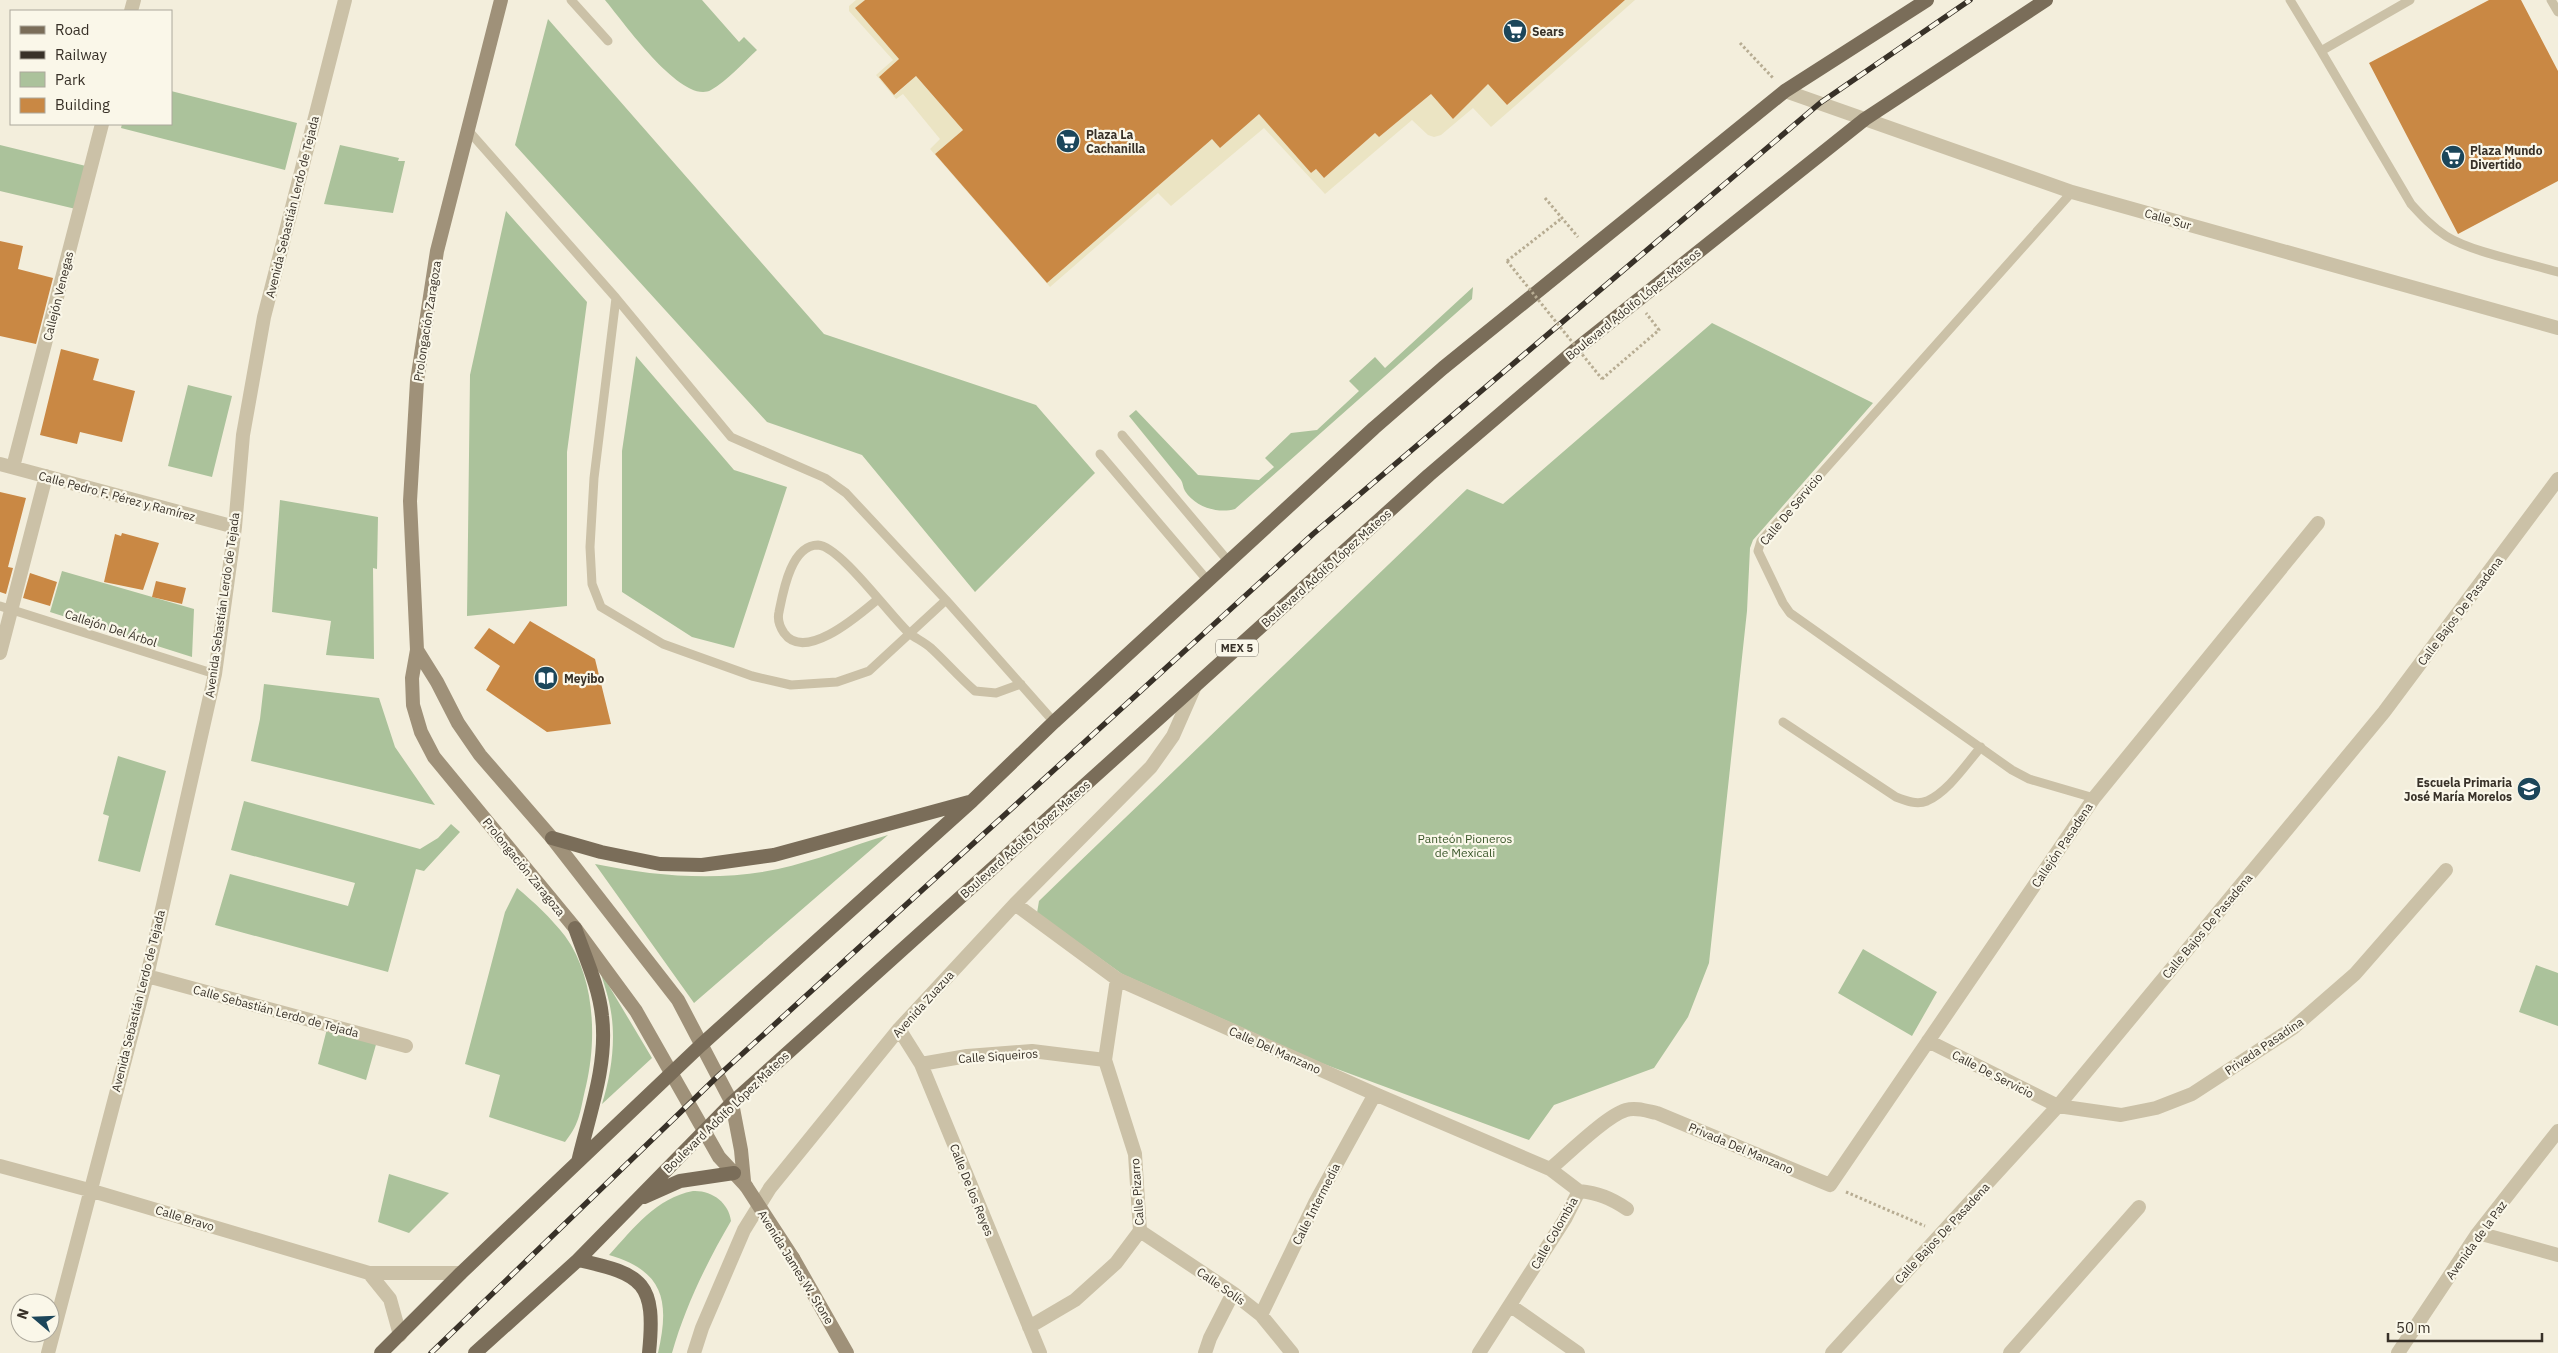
<svg xmlns="http://www.w3.org/2000/svg" width="2558" height="1353" viewBox="0 0 2558 1353" font-family="'IBM Plex Sans',sans-serif">
<style>
.green{fill:#abc29b}
.plaza{fill:#ebe4c3}
.building{fill:#c98844}
.lines{fill:none;stroke-linecap:round;stroke-linejoin:round}
.path{stroke:#b7ac92;stroke-width:3;stroke-dasharray:2.5 2.5;stroke-linecap:butt}
.service{stroke:#cbc1a7;stroke-width:9}
.minor{stroke:#cbc1a7;stroke-width:14}
.secondary{stroke:#9f9179;stroke-width:14}
.primary{stroke:#7a6d59;stroke-width:14}
.rail-casing{stroke:#383128;stroke-width:5.5}
.rail{stroke:#faf7e9;stroke-width:4;stroke-dasharray:11;stroke-linecap:butt}
.path-bridge{stroke:#b7ac92;stroke-width:3;stroke-dasharray:2.5 2.5;stroke-linecap:butt}
.secondary-bridge{stroke:#9f9179;stroke-width:14}
.labels{text-anchor:middle;dominant-baseline:central;stroke-width:4.5;stroke-linejoin:round;paint-order:stroke}
.shield{fill:#faf7e9;stroke:#726c62;stroke-width:1}
.shield-label{font-size:11px;font-weight:bold;fill:#383128}
.poi-label{font-size:12px;font-weight:bold;fill:#383128;stroke:#faf7e9;text-anchor:start}
.street-label{font-size:12px;fill:#383128;stroke:#faf7e9}
.park-label{font-size:12px;fill:#3b572b;stroke:#faf7e9}
</style>
<rect width="100%" height="100%" fill="#f3eedc"/>
<path class="green" d="M605,0H702L739,42L744,37L757,50C743,63 727,81 711,90C682,106 622,20 605,0Z
M548,19L824,334L1036,405L1095,473L975,592L862,455L767,422L515,145Z
M171,91L297,123L285,170L121,128L122,124H171Z
M0,145L90,167L80,210L0,191Z
M340,145L399,158L398,161H405L393,213L324,204Z
M506,211L587,302L567,452V606L467,616L470,375Z
M1473,287L1472,299L1235,509C1218,514 1195,507 1185,491C1183,488 1183,483 1181,480L1129,416L1136,410L1198,475L1259,480L1274,467L1265,458L1291,433L1317,430L1359,391L1349,381L1375,357L1385,368Z
M1712,323L1873,403L1753,540L1750,548L1747,611L1709,963L1688,1017L1654,1068L1554,1105L1529,1140L1321,1063L1122,974L1037,913L1039,901L1072,869L1467,489L1503,504Z
M636,356L734,470L787,487L734,648L692,637L622,592V451Z
M188,385L232,396L212,477L168,466Z
M280,500L378,517L377,569L373,568L374,659L326,655L331,621L272,612Z
M62,571L194,609L192,657L50,612Z
M264,684L379,698L395,747L435,805L251,761L260,719Z
M118,756L166,771L140,872L98,861L109,816L103,814Z
M244,801L420,849L438,838L451,824L460,832L424,871L416,869L388,972L215,925L230,874L348,906L355,883L231,850Z
M888,835L694,1003L595,864C654,876 718,882 778,869C815,861 851,846 888,835Z
M517,888C534,902 551,918 565,936C595,977 597,1039 586,1086C580,1110 581,1122 565,1142L489,1117L500,1075L465,1064L505,912Z
M1863,949L1937,992L1912,1036L1838,993Z
M2536,965L2558,973V1026L2519,1012Z
M600,971L652,1058L602,1104C611,1075 616,1042 611,1012C609,998 604,984 600,971Z
M328,1025L377,1041L366,1080L318,1064Z
M389,1174L449,1193L409,1233L378,1222Z
M693,1191C712,1190 729,1203 731,1221C707,1262 685,1307 672,1353H658C670,1301 664,1271 609,1255C634,1228 656,1198 693,1191Z"/>
<path class="plaza" d="M856,0H865L855,8L899,59L879,77L895,95L916,76L963,130L935,154L1047,283L1191,157L1202,127L1220,148L1237,133L1240,92L1311,173L1316,169L1324,178L1375,133L1379,137L1431,94L1453,119L1468,104L1449,81L1469,62L1507,105L1625,0H1635L1491,127L1473,108L1441,135L1434,137L1428,135L1412,120L1325,194L1264,128L1171,206L1158,193L1050,287L930,149L940,139L903,94L896,99L876,75L893,60L849,11V6Z"/>
<path class="building" d="M865,0H1625L1507,105L1488,84L1453,119L1431,94L1379,137L1375,133L1324,178L1316,169L1311,173L1259,114L1220,148L1212,139L1047,283L935,154L963,130L916,76L894,95L879,77L899,59L855,8Z
M2489,0H2521L2558,71V181L2458,234L2369,63Z
M0,241L23,246L18,269L53,278L36,344L0,336Z
M61,349L99,359L93,380L135,391L122,442L80,432L77,444L40,435Z
M0,492L26,498L8,567L13,568L6,594L0,592Z
M122,533L159,543L143,590L104,582L115,534L121,536Z
M30,573L57,582L50,606L23,598Z
M156,581L186,588L182,604L152,597Z
M530,621L595,659L611,724L547,732L486,690L500,666L474,648L489,628L514,644Z"/>
<g class="lines">
<path class="path" d="M1740,43L1774,79
M1545,198L1578,237
M1507,261L1562,218
M1602,379L1659,330L1646,313
M1846,1192L1925,1226"/>
<path class="service" d="M571,0L608,41
M2290,0L2321,51L2410,0
M2551,0L2558,12
M2321,51L2411,204C2422,216 2432,227 2446,236C2471,252 2528,263 2558,272
M467,129L616,298L731,437L825,478L846,493L946,600L1054,722
M2072,192L1761,541L1758,551L1783,603L1790,613L2012,770L2029,779L2094,798
M616,298L594,478L590,547L592,584L601,607L663,644L752,676L791,685L837,682L869,671L946,600
M1122,435L1229,562
M1100,454L1208,581
M878,599C860,614 805,663 784,633C780,627 777,620 779,612C783,592 791,545 818,545C840,546 891,617 910,634C917,639 926,643 932,649C947,663 960,678 975,691L996,693L1021,684
M0,606L215,674
M1783,722L1896,797C1906,801 1917,805 1927,801C1949,791 1966,764 1981,747"/>
<path class="minor" d="M131,11L134,0
M1785,91L2072,192L2558,328
M0,464L235,527
M13,467L102,124
M0,653L46,476
M1015,904L1117,979L1375,1094L1550,1169L1579,1191
M147,976L406,1046
M899,1029L921,1064L1040,1353
M1928,1041L2058,1106L2121,1115L2156,1108L2192,1094L2293,1028L2355,974L2446,870
M921,1064L967,1056L1032,1051L1105,1060
M0,1166L89,1190L369,1273H461
M1550,1169C1568,1154 1606,1116 1626,1110C1636,1107 1647,1111 1657,1113L1830,1185L2094,798L2318,523
M1579,1191C1598,1193 1611,1198 1627,1209
M1140,1231L1233,1293L1261,1315L1292,1353
M2478,1233L2558,1255
M369,1273L390,1299L400,1335
M1511,1306L1578,1353
M1261,1315L1315,1203L1375,1094
M1029,1327L1075,1300L1116,1263L1140,1231L1135,1154L1105,1060L1117,979
M48,1353L147,976L215,674L235,527L243,435L264,317L345,0
M694,1353L702,1328L744,1230L770,1188L899,1029L1015,904L1151,767L1173,736L1195,686
M1205,1353L1210,1338L1233,1293
M1479,1353L1565,1219L1579,1191
M1832,1353L2058,1106L2384,712L2558,479
M2010,1353L2139,1207
M2398,1353L2478,1233L2558,1131"/>
<path class="secondary" d="M501,0L437,251L417,381L410,501L417,650L412,678L413,705L421,732L434,757L575,928L636,1011L719,1157L746,1186
M417,650L437,682L458,723L480,755L552,838L678,1000L732,1103L741,1150L744,1181
M793,1258L847,1353"/>
<path class="primary" d="M552,838L601,852L660,864L702,865L774,855L969,802
M575,928C585,957 599,986 602,1016C608,1065 589,1115 578,1162
M644,1197L680,1181L734,1173
M578,1260C644,1274 656,1283 649,1353
M381,1353L461,1273L701,1045L972,801L1054,722L1374,428L1443,368L1785,91L1927,0
M475,1353L578,1260L732,1103L1429,475L1574,351L1865,119L2046,0"/>
<g class="rail-casing">
<path id="rail" d="M431,1353L718,1076L1313,534L1820,103L1970,0"/>
</g>
<use href="#rail" class="rail"/>
<path class="path-bridge" d="M1507,261L1602,379"/>
<path class="secondary-bridge" d="M746,1186L793,1258"/>
</g>
<defs>
<g id="supermarket-disc" transform="scale(1.25)"><circle r="9.5" fill="#1c465a" stroke="#faf7e9"/><path d="M-6-5.5h2.5l.6 2H6L4.5 2H-2.5L-4.4-4H-6ZM-1.5 3.2a1.3 1.3 0 1 0 .1 0ZM3 3.2a1.3 1.3 0 1 0 .1 0Z" fill="#fff"/></g>
<g id="library-disc" transform="scale(1.25)"><circle r="9.5" fill="#1c465a" stroke="#faf7e9"/><path d="M-6-4Q-3-5.5-.7-3.5V5Q-3 3-6 4ZM6-4Q3-5.5 .7-3.5V5Q3 3 6 4Z" fill="#fff"/></g>
<g id="school-disc" transform="scale(1.25)"><circle r="9.5" fill="#1c465a" stroke="#faf7e9"/><path d="M0-5L7-2L0 1L-7-2ZM-4 1L0 2.5L4 1V4Q0 6-4 4Z" fill="#fff"/></g>
</defs>
<g fill-rule="evenodd">
<use href="#supermarket-disc" x="1515" y="31"/>
<use href="#supermarket-disc" x="1068" y="141"/>
<use href="#supermarket-disc" x="2453" y="157"/>
<use href="#library-disc" x="546" y="678"/>
<use href="#school-disc" x="2529" y="789"/>
</g>
<g class="labels">
<rect class="shield" x="1216" y="639.5" width="42" height="17" rx="4"/>
<g class="shield-label">
<text x="1237" y="648">MEX 5</text>
</g>
<g class="poi-label">
<text x="1532" y="31">Sears</text>
<text x="1086" y="134">Plaza La<tspan x="1086" dy="14">Cachanilla</tspan></text>
<text x="2470" y="150">Plaza Mundo<tspan x="2470" dy="14">Divertido</tspan></text>
<text x="564" y="678">Meyibo</text>
<text x="2512" y="782" text-anchor="end">Escuela Primaria<tspan x="2512" dy="14">José María Morelos</tspan></text>
</g>
<g class="street-label">
<text transform="translate(292 207) rotate(-76)">Avenida Sebastián Lerdo de Tejada</text>
<text transform="translate(2168 219) rotate(16)">Calle Sur</text>
<text transform="translate(58 296) rotate(-76)">Callejón Venegas</text>
<text transform="translate(1633 304) rotate(-39)">Boulevard Adolfo López Mateos</text>
<text transform="translate(427 321) rotate(-81)">Prolongación Zaragoza</text>
<text transform="translate(117 496) rotate(15)">Calle Pedro F. Pérez y Ramírez</text>
<text transform="translate(1791 509) rotate(-50)">Calle De Servicio</text>
<text transform="translate(1326 568) rotate(-42)">Boulevard Adolfo López Mateos</text>
<text transform="translate(222 605) rotate(-82)">Avenida Sebastián Lerdo de Tejada</text>
<text transform="translate(2460 611) rotate(-53)">Calle Bajos De Pasadena</text>
<text transform="translate(111 628) rotate(18)">Callejón Del Árbol</text>
<text transform="translate(1025 839) rotate(-42)">Boulevard Adolfo López Mateos</text>
<text transform="translate(2062 845) rotate(-56)">Callejón Pasadena</text>
<text transform="translate(524 867) rotate(51)">Prolongación Zaragoza</text>
<text transform="translate(2207 926) rotate(-50)">Calle Bajos De Pasadena</text>
<text transform="translate(138 1001) rotate(-76)">Avenida Sebastián Lerdo de Tejada</text>
<text transform="translate(923 1004) rotate(-48)">Avenida Zuazua</text>
<text transform="translate(276 1011) rotate(15)">Calle Sebastián Lerdo de Tejada</text>
<text transform="translate(2264 1046) rotate(-34)">Privada Pasadina</text>
<text transform="translate(1275 1050) rotate(24)">Calle Del Manzano</text>
<text transform="translate(998 1056) rotate(-4)">Calle Siqueiros</text>
<text transform="translate(1993 1074) rotate(27)">Calle De Servicio</text>
<text transform="translate(726 1112) rotate(-44)">Boulevard Adolfo López Mateos</text>
<text transform="translate(1741 1148) rotate(23)">Privada Del Manzano</text>
<text transform="translate(972 1190) rotate(68)">Calle De los Reyes</text>
<text transform="translate(1137 1192) rotate(-94)">Calle Pizarro</text>
<text transform="translate(1316 1204) rotate(-63)">Calle Intermedia</text>
<text transform="translate(185 1218) rotate(17)">Calle Bravo</text>
<text transform="translate(1554 1233) rotate(-60)">Calle Colombia</text>
<text transform="translate(1942 1233) rotate(-47)">Calle Bajos De Pasadena</text>
<text transform="translate(2476 1240) rotate(-54)">Avenida de la Paz</text>
<text transform="translate(796 1267) rotate(58)">Avenida James W. Stone</text>
<text transform="translate(1221 1286) rotate(35)">Calle Solís</text>
</g>
<g class="park-label">
<text x="1465" y="838">Panteón Pioneros<tspan x="1465" dy="14">de Mexicali</tspan></text>
</g>
</g>
<rect x="10" y="10" width="162" height="115" fill="#faf7e9" stroke="#aca89c"/>
<rect x="20" y="26" width="25" height="8" fill="#7a6d59" stroke="#aca89c"/>
<text x="55" y="35" font-size="15" fill="#383128">Road</text>
<rect x="20" y="51" width="25" height="8" fill="#383128" stroke="#aca89c"/>
<text x="55" y="60" font-size="15" fill="#383128">Railway</text>
<rect x="20" y="72" width="25" height="15" fill="#abc29b" stroke="#aca89c"/>
<text x="55" y="85" font-size="15" fill="#383128">Park</text>
<rect x="20" y="98" width="25" height="15" fill="#c98844" stroke="#aca89c"/>
<text x="55" y="110" font-size="15" fill="#383128">Building</text>
<g transform="translate(35 1318) rotate(289)"><circle r="24" fill="#faf7e9" stroke="#aca89c"/>
<path d="M0-4L9 19L0 12L-9 19Z" fill="#1c465a"/>
<text y="-8" font-size="14" font-weight="bold" text-anchor="middle" fill="#383128">N</text>
</g>
<path d="M2388 1333v8h154v-8" fill="none" stroke="#383128" stroke-width="2.5"/>
<text x="2396" y="1333" font-size="15" fill="#383128" stroke="#faf7e9" stroke-width="4" paint-order="stroke">50 m</text>
</svg>
